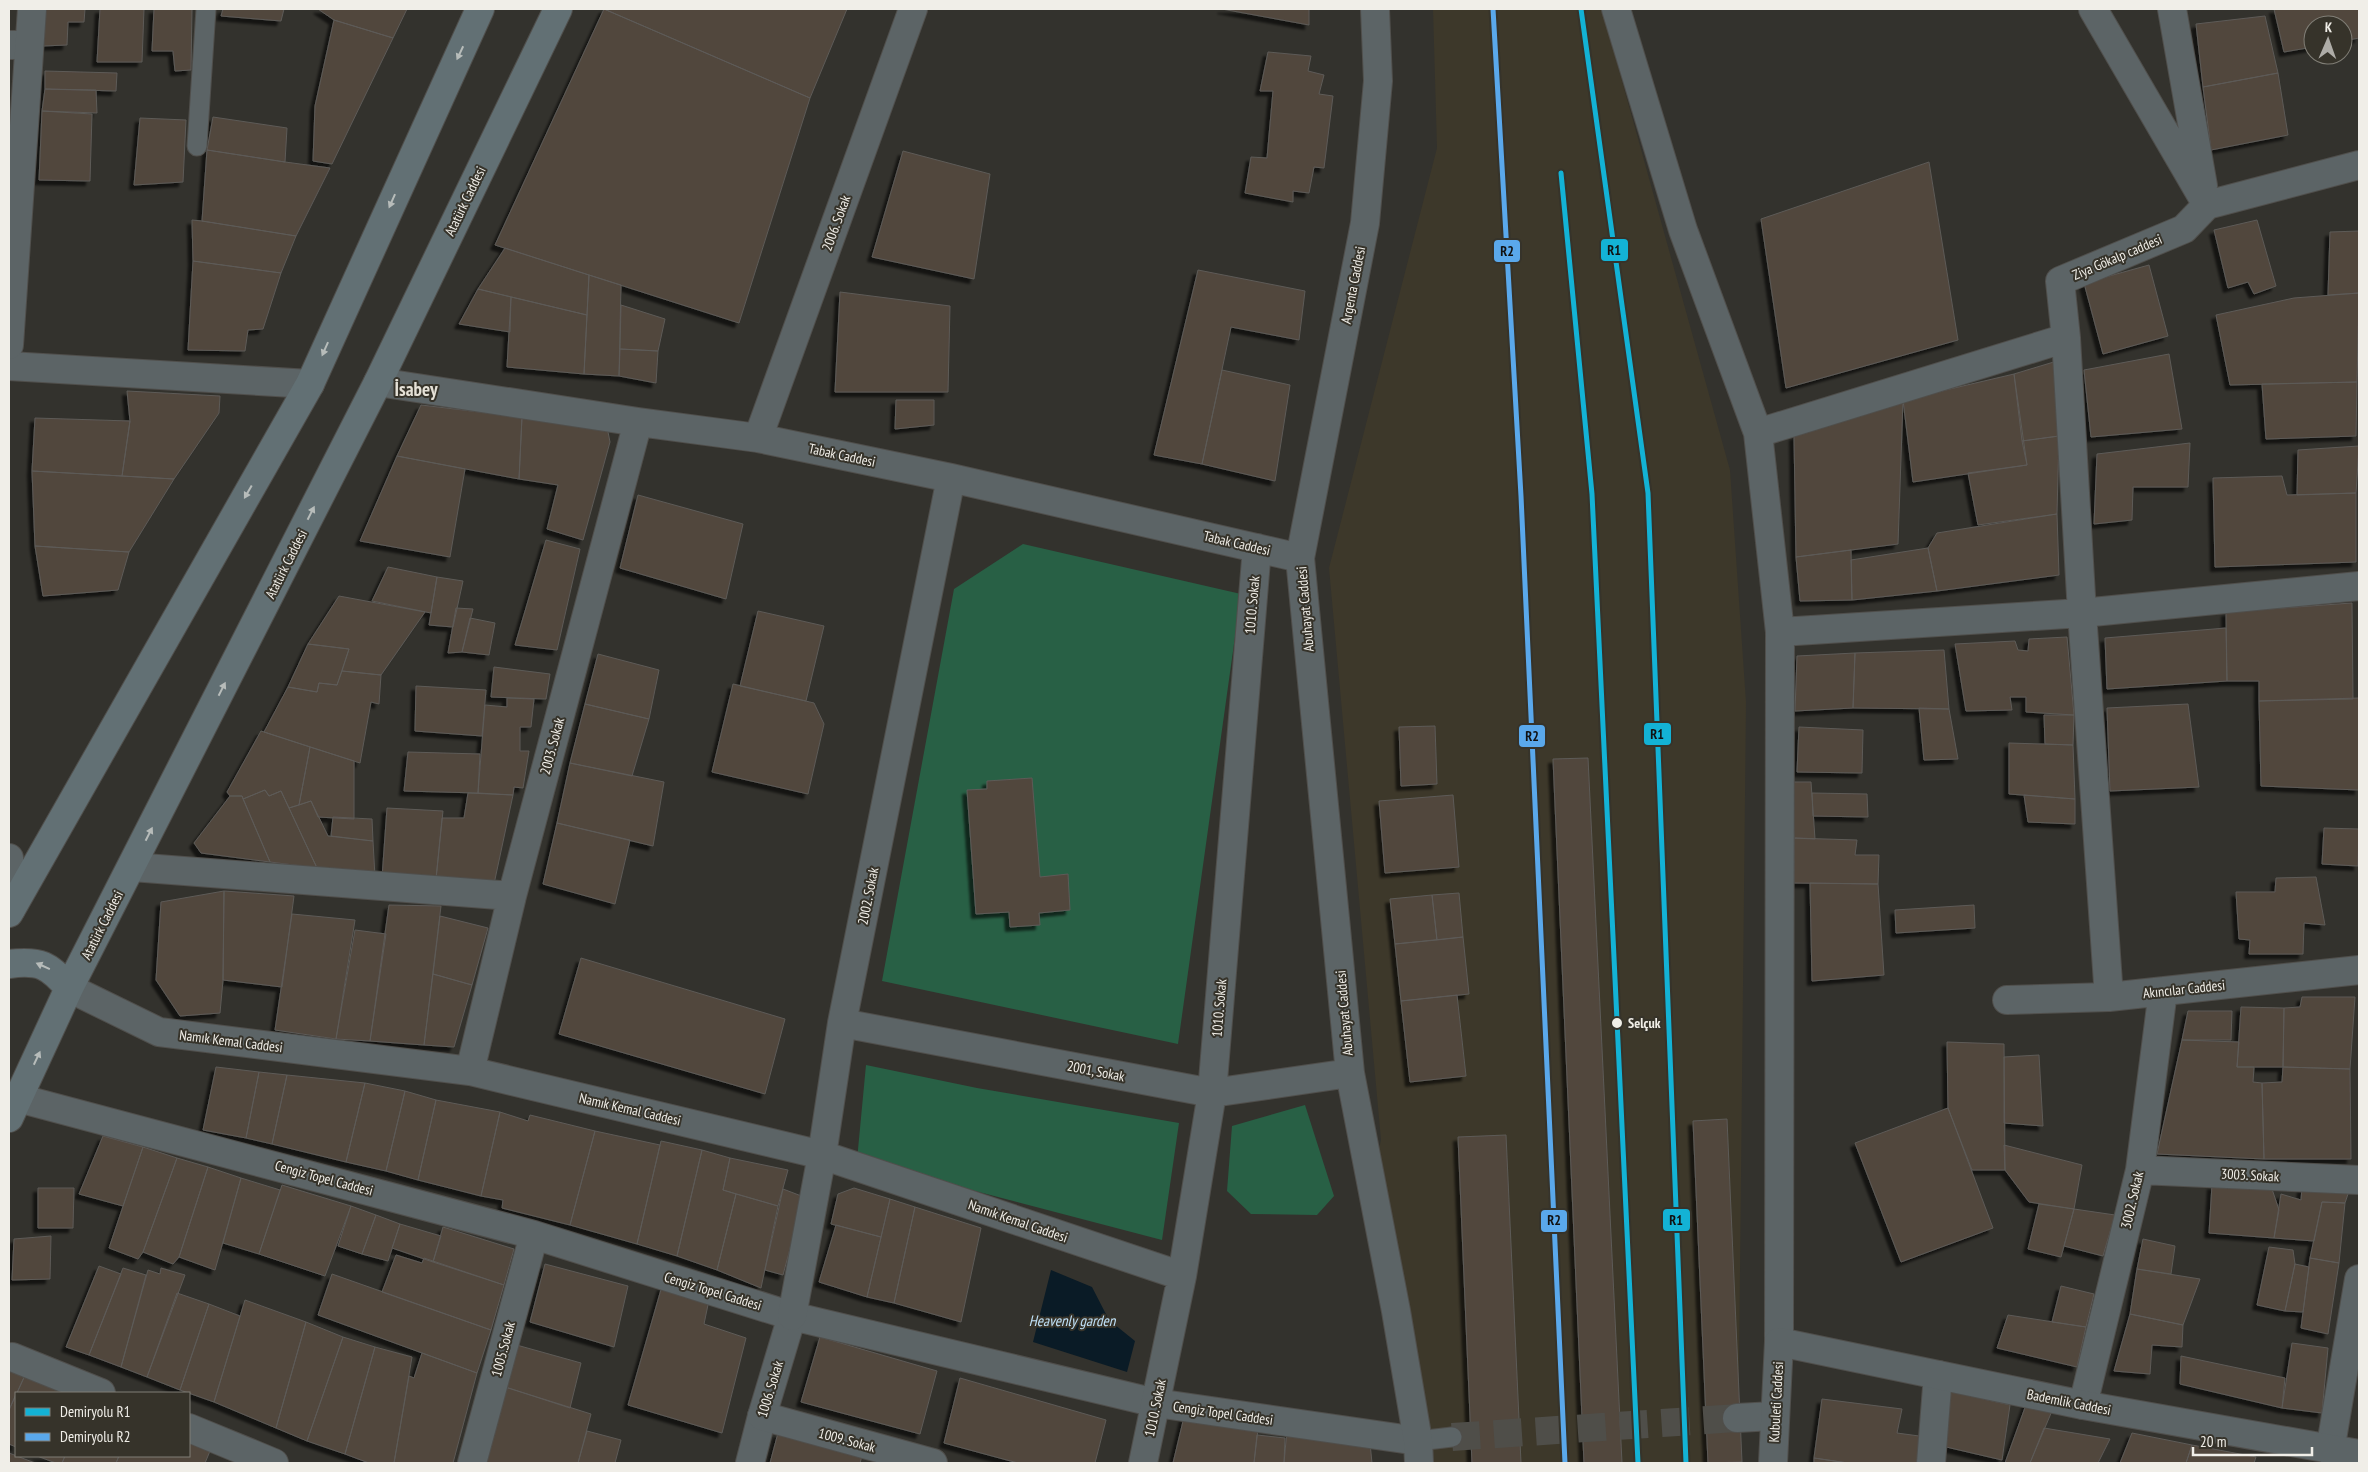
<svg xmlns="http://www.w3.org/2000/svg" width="2368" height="1472" viewBox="0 0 2368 1472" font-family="'PT Sans Narrow',sans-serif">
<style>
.built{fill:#3d382a}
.green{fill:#286045}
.water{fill:#0a1b26}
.building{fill:#51463e;stroke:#5d5b57;filter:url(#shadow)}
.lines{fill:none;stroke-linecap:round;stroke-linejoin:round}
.pedestrian-tunnel{stroke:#4f4e49;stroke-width:28;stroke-dasharray:28 14;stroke-linecap:butt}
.service-casing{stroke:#504f4c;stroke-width:21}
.pedestrian-casing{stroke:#504f4c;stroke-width:30}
.minor-casing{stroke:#504f4c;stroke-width:30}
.tertiary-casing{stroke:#504f4c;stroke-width:30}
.trunk-casing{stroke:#504f4c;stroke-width:30}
.service{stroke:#5c6466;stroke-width:19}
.pedestrian{stroke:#5c6466;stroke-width:28}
.minor{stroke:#5c6466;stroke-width:28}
.tertiary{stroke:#5c6466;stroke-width:28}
.trunk{stroke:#627074;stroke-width:28}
.rail-casing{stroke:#6c706e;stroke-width:5.5}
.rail{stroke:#36332a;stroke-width:4;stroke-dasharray:11;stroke-linecap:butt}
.rail-1-casing{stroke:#36332a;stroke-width:9}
.rail-2-casing{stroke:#36332a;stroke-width:9}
.rail-1{stroke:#13b2d5;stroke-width:5}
.rail-2{stroke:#5aa8eb;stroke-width:5}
.oneway{fill:#b7bcba}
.stop-dot{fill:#f0eee8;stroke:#36332a;stroke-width:2}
.labels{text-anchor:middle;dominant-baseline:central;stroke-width:4;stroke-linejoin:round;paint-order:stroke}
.street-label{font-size:14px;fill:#f0eee8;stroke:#36332a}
.stop-label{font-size:14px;font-weight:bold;fill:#f0eee8;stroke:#36332a;text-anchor:start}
.water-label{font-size:15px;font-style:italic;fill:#bfe0f7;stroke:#36332a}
.district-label{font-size:19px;font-weight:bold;fill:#e5e1d7;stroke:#36332a}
.line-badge{stroke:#36332a;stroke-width:2}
.pale-badge-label{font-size:14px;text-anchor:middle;font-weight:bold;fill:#111}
</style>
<defs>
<filter id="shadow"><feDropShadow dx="-4.5" dy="4.5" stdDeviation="1" flood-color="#0009"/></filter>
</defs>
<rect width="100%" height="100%" fill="#33322d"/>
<path class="built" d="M1433,9H1602L1730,470L1746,702L1738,1463H1415L1372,1180L1381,1140L1329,568L1437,148Z"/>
<path class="green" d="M1023,544L1241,594L1178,1044L882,981L954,589Z
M866,1065L977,1088L1179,1123L1162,1240L857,1160Z
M1305,1105L1334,1196L1317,1215L1251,1214L1227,1191L1232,1126Z"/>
<path class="water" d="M1051,1270L1092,1287L1109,1320L1135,1341L1127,1372L1033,1342Z"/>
<path class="building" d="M45,9H85L84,22H68L67,45L42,46Z
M100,9H144L142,62H97Z
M154,9H192L191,70L175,71L173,51H152Z
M223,9H284L281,21L221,16Z
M318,9H407L393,38L334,20Z
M604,9L810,98L739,323L495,245Z
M604,9H847L810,98Z
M1222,9H1309V25Z
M2274,9H2359V38L2343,41V25H2313V47L2284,52Z
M2265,16L2278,73L2203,87L2196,24Z
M334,20L393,38L332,164L313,161L315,106Z
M1268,52L1311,56L1308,71L1324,75L1319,94L1333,96L1324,168L1314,167L1309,193L1293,191V202L1245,193L1251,157L1267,158L1273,91H1260Z
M45,71L117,73L116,91L45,89Z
M2278,73L2288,135L2211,150L2203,87Z
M45,89L96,90L97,113L42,111Z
M42,111L92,114L90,181L39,180Z
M213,117L287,128L285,162L207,150Z
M140,118L186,120L183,182L134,185Z
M207,150L285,162L330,168L296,236L202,221Z
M903,151L990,174L974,279L872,257Z
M1929,162L1958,340L1786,388L1761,219Z
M192,220L202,221L296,236L281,273L193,261Z
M2257,220L2276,286L2254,294L2248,282L2228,288L2214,230Z
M2359,231V293L2328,295L2330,232Z
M505,248L589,275L587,315L478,289Z
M193,261L281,273L263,329L248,330L245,351L188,350Z
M2149,265L2168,336L2103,354L2084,283Z
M1198,270L1305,291L1299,340L1231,327L1202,464L1154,455Z
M589,275L621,285L619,376L584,374Z
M478,289L511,297L510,332L459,324Z
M840,292L950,306L948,392H835Z
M2359,293L2357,382L2230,385L2216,315L2294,298Z
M511,297L587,315L584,374L507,367Z
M621,305L665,319L658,351L620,349Z
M620,349L658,351L656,383L619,376Z
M2169,354L2182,429L2091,437L2084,370Z
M2057,361L2059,436L2022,441L2014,374Z
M1222,370L1290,385L1275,481L1202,464Z
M2014,374L2027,465L1913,482L1903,400Z
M2357,382L2356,436L2266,439L2262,384Z
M127,391L220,396L219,413L174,479L122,476L130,421Z
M896,400H934V425L895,429Z
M1903,400L1898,544L1796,557L1794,436Z
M421,405L522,417L519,479L397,456Z
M522,417L598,426L608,432L610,442L583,540L547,529L558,485L519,479Z
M35,418L130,421L122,476L32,471Z
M2059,436L2057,514L1978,525L1968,473L2027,465L2022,441Z
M2190,443L2188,487H2133L2132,520L2094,524L2097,454Z
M2359,446L2356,493L2297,495L2298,450Z
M397,456L465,469L450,557L360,541Z
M32,471L122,476L174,479L129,552L35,546Z
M2282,476L2287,495L2356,493V562L2215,567L2213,478Z
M638,495L743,524L726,599L620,568Z
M2057,514L2059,575L1937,591L1928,548L1937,533Z
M546,540L580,549L557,650L515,645Z
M35,546L129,552L118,590L43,596Z
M1928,548L1937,591L1852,600L1851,560Z
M1851,550L1852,600L1800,601L1796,557Z
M388,567L437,577L431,613L372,601Z
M437,577L463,581L453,627L429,625Z
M339,596L425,612L381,675L342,671L349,649L308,644Z
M2352,603L2353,699L2259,701V681H2227L2226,612Z
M456,608L473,609L462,652L448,653Z
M758,611L824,626L806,701L740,686Z
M470,618L495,623L489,655L462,652Z
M2226,628L2227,681L2107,689L2105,638Z
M2067,637L2074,715L2026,712V697H2010L2012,710L1966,711L1955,644L2015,641L2018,650L2028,651L2029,639Z
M308,644L349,649L337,685L319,683L317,692L288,687Z
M1944,650L1949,709L1853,708L1855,653Z
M1855,653L1853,708L1795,711L1797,656Z
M598,654L659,670L649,719L585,704Z
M494,667L550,674L546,699L491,697Z
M342,671L381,675L379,704L371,702L360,763L264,732L288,687L317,692L319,683L337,685Z
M733,684L814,703L824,724L808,794L712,772Z
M416,686L486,690L482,736L415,731Z
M507,698L534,699L531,727H520V751H529L523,788L514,787L513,795L478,793L485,705L507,707Z
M2359,698V790L2261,786L2259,701Z
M585,704L649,719L632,776L570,763Z
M2188,704L2199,787L2110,791L2107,708Z
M1919,708L1949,709L1958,759L1924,760Z
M2044,715H2074L2073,745L2045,744Z
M1435,726L1437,784L1401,786L1399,727Z
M1799,727L1863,730L1862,773L1797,772Z
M261,731L310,747L299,805L289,808L281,791L269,796L265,790L243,799L242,796H230L227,792Z
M2009,743L2073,745L2075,799L2009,794Z
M310,747L354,761V819L318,817L311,801L299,805Z
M408,752L480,754L478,793L404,791Z
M1588,758L1622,1463H1584L1553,759Z
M570,763L664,782L653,846L557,823Z
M1032,778L1040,877L1068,874L1070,910L1039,913L1040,925L1010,927L1009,912L976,914L967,790L987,789V781Z
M1792,782H1811L1815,839L1794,838Z
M265,790L269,796L281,791L317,868L270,862L243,799Z
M468,793L513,795L494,884L436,879L442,818H464Z
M1812,793L1867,794L1868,817L1813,816Z
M1453,795L1459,867L1385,873L1379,801Z
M2024,795L2075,799V824L2028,822Z
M230,796H242L270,862L201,853L194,843Z
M311,801L328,836L373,841L375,877L317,868L289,808Z
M387,808L443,811L436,879L382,878Z
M333,817L372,819L373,841L331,836Z
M557,823L630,840L615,904L543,884Z
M2324,828L2359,829L2358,866L2322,864Z
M1794,838L1857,840L1855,855H1879L1878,884L1794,883Z
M2316,877L2325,925L2304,923L2303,954H2249L2250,940L2239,939L2236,892H2275L2276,878Z
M1810,883L1878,884L1884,975L1812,981Z
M224,891L294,896L282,987L223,980Z
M224,891L223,980L220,1013L180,1016L156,980L161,902Z
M1459,893L1463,937L1437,940L1432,895Z
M1432,895L1437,940L1395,944L1390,899Z
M389,905L441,906L424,1045L370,1041Z
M1974,905L1975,928L1896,933L1895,910Z
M292,914L355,920L336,1039L275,1030Z
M440,916L488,928L472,985L433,974Z
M355,930L386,934L370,1041L336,1039Z
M1463,937L1469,994L1401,1001L1395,944Z
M581,958L785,1019L765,1094L559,1034Z
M433,974L472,985L454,1047L424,1045Z
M1457,995L1466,1076L1410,1082L1401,1001Z
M2302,997H2355L2350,1069L2283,1067L2284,1008L2300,1007Z
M2241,1007L2284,1008L2283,1067H2237Z
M2188,1011H2232L2231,1040H2182Z
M2182,1040L2239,1042L2237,1067H2254L2253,1082L2262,1083L2264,1159L2157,1154Z
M1947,1042L2004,1044L2005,1170H1972L1948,1108Z
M2039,1055L2043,1126L2004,1123V1057Z
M216,1067L259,1072L246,1138L203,1130Z
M2283,1067L2350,1069L2351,1159H2264L2262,1083L2282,1082Z
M259,1072L287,1075L272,1144L246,1138Z
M287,1075L365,1083L346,1162L272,1144Z
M365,1083L405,1091L386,1171L346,1162Z
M405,1091L436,1100L418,1180L386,1171Z
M436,1100L500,1112L481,1196L418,1180Z
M1948,1108L1993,1228L1901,1262L1855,1143Z
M500,1112L528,1121L530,1115L595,1131L570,1225L502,1208L503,1200L481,1196Z
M1727,1119L1742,1462L1708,1463L1693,1121Z
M595,1131L660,1145L637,1244L570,1225Z
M1506,1135L1521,1463H1472L1458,1137Z
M103,1136L143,1147L123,1206L79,1194Z
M661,1141L702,1150L677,1256L637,1244Z
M2004,1145L2082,1165L2074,1209L2029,1202L2005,1170Z
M143,1147L177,1158L143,1252L138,1259L109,1248Z
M702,1150L730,1158L723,1190L736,1194L717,1270L677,1256Z
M177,1158L208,1167L179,1257L173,1264L143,1252Z
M730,1158L788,1170L778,1206L723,1190Z
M208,1167L241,1178L215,1270L179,1257Z
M241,1178L280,1190L259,1254L223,1243Z
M282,1185L351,1206L325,1276L259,1254Z
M2212,1185L2272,1189L2279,1210L2274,1238L2209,1233Z
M38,1188H74L73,1228H38Z
M854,1188L890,1199L881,1237L831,1224L838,1194Z
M2302,1188H2350L2345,1203L2322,1202L2314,1241L2274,1238L2281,1194L2301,1200Z
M783,1189L804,1197L783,1275L765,1270Z
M736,1194L778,1206L761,1288L717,1270Z
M890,1199L915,1207L894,1303L867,1297Z
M2322,1202L2345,1203L2339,1263L2310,1258Z
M2039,1204L2074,1209L2061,1257L2028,1249Z
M351,1206L376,1215L362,1254L338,1246Z
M915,1207L981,1228L961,1322L894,1303Z
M2074,1209L2115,1215L2103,1256L2064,1246Z
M376,1215L400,1224L388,1261L362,1254Z
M400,1224L441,1236L433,1262L392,1248Z
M836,1225L881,1237L867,1297L819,1282Z
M443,1227L514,1249L504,1285L433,1262Z
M51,1236L50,1279L12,1280L14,1239Z
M2143,1239L2175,1246L2171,1274L2137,1269Z
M2269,1247L2293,1250L2295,1264L2285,1311L2257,1305Z
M396,1255L422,1263L424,1258L504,1285L491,1330L382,1292Z
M2310,1258L2339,1263L2328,1334L2301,1328Z
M545,1264L628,1286L614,1347L530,1322Z
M2295,1264L2309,1267L2303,1312L2285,1311Z
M99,1266L121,1274L89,1355L66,1347Z
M123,1268L146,1275L121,1367L89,1355Z
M161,1268L185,1275L147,1377L121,1367L148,1270L160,1274Z
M2137,1269L2200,1279L2183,1325L2130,1314Z
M332,1274L491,1330L477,1373L318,1315Z
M662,1286L709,1300L704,1324L746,1338L722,1433L628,1405Z
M2061,1286L2094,1294L2086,1327L2052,1322Z
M177,1293L209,1304L180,1390L147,1377Z
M245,1300L306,1322L276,1428L214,1402Z
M209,1304L240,1316L214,1402L180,1390Z
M2130,1314L2183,1325L2182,1347L2152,1345L2150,1374L2114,1371Z
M2008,1315L2086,1327L2077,1367L1997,1348Z
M306,1322L343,1337L307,1441L276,1428Z
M343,1337L375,1347L345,1454L307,1441Z
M820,1337L937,1371L920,1434L801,1402Z
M2292,1343L2328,1348L2322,1413L2282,1408Z
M513,1344L581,1363L570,1408L502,1386Z
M375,1347L412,1357L394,1463H369L345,1454Z
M422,1353L477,1373L453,1463H394L409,1376L414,1378Z
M2181,1356L2285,1378L2282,1408L2180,1384Z
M9,1366L26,1373L9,1410Z
M26,1373L69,1393H17Z
M960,1378L1106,1420L1095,1463H1018L944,1443Z
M502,1386L591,1414L578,1463H485Z
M1945,1390L2010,1405L2002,1460L1942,1446Z
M16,1394V1447L9,1444V1410Z
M1822,1399L1902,1409L1897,1433L1919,1436L1918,1463H1848L1814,1458Z
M2027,1402L2052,1411L2030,1463H2005Z
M1184,1417L1258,1429L1254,1463H1173Z
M2044,1428L2110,1439L2098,1463H2030Z
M1287,1430L1370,1443L1372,1463H1284Z
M587,1431L621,1440L615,1463H578Z
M778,1433L862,1456L860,1463H770Z
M2132,1433L2192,1445L2186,1463H2120Z
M1257,1435L1285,1438L1284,1463H1254Z
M189,1443L210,1451L205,1463H116L119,1456H189Z
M2192,1445L2256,1457L2254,1463H2186Z
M9,1453L35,1463H9Z
M37,1456H65L62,1463H56Z
M65,1456H119L116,1463H62Z
M1814,1458L1848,1463H1814Z"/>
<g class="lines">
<path class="pedestrian-tunnel" d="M1452,1437L1737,1418"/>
<g class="service-casing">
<path id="service" d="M197,146L206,9
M1418,1441L1452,1437"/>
</g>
<g class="pedestrian-casing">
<path id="pedestrian" d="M18,1098L534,1235L792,1316L1156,1403L1418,1441
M12,1357L101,1393
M1737,1418L1774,1416
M189,1428L274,1463
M472,1463L534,1235
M750,1463L762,1416L792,1316"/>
</g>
<g class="minor-casing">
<path id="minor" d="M1375,9L1378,81L1365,223L1300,558L1350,1073L1396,1311L1418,1441L1419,1463
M1616,9L1683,230L1758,433L1780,632L1779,1342
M2093,9L2207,205
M2172,9L2203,186
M9,45H29
M2066,338L2082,613L2109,997
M9,366L310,384
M378,382L638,422L758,438L951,478L1300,558
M1758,433L2066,338L2060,281L2184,229L2207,205L2359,165
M758,438L913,9
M1780,632L2082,613L2359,586
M132,867L512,896
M69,988L159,1032L470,1071L822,1155L1182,1276
M2007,1000L2109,997L2359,970
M842,1023L1212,1093L1350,1073
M470,1071L512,896L638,422
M2140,1170L2359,1180
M792,1316L822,1155L842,1023L951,478
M2083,1405L2140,1170L2163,991
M762,1416L933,1463
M2330,1451L2359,1279
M1143,1463L1182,1276L1212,1093L1257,548
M1931,1463L1938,1375"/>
</g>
<g class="tertiary-casing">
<path id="tertiary" d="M9,345L32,9
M9,858L11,909
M1773,1463L1779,1342L2083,1405L2359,1454"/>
</g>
<g class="trunk-casing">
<path id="trunk" d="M9,913L310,384L480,9
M9,964C40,960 49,965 69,988
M9,1118L69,988L378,382L558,9"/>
</g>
<use href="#service" class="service"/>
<use href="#pedestrian" class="pedestrian"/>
<use href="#minor" class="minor"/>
<use href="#tertiary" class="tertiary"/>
<use href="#trunk" class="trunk"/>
<g class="rail-casing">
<path id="rail" d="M1625,1160L1638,1463
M1550,1162L1565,1463"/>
</g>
<use href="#rail" class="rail"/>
<g class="rail-1-casing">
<path id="rail-1" d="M1581,9L1648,493L1686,1463
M1561,173L1592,494L1638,1463"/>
</g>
<g class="rail-2-casing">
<path id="rail-2" d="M1493,9L1521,496L1565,1463"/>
</g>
<use href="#rail-1" class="rail-1"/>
<use href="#rail-2" class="rail-2"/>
</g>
<defs><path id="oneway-solid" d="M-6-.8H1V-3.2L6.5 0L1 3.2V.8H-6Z" transform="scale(1.25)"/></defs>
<g class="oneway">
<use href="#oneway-solid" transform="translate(460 53) rotate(115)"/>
<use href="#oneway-solid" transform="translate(392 201) rotate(114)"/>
<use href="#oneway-solid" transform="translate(325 349) rotate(114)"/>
<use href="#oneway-solid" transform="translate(248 492) rotate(120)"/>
<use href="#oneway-solid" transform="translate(311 513) rotate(-63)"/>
<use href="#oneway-solid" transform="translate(222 689) rotate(-63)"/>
<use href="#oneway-solid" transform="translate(149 834) rotate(-63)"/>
<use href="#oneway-solid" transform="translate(43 966) rotate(-156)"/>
<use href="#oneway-solid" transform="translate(37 1058) rotate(-65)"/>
</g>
<circle class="stop-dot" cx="1617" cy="1023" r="6"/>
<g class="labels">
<g class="street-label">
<text transform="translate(465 201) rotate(-64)">Atatürk Caddesi</text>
<text transform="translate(836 223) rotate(-70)">2006. Sokak</text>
<text transform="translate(2117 257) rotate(-23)">Ziya Gökalp caddesi</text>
<text transform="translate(1353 285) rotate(-79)">Argenta Caddesi</text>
<text transform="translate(842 455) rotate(12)">Tabak Caddesi</text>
<text transform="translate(1237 543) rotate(13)">Tabak Caddesi</text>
<text transform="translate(286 564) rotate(-63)">Atatürk Caddesi</text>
<text transform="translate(1252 605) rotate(-85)">1010. Sokak</text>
<text transform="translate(1305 609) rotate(-95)">Abuhayat Caddesi</text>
<text transform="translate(552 746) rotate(-75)">2003. Sokak</text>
<text transform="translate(868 896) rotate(-79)">2002. Sokak</text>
<text transform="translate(102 925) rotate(-63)">Atatürk Caddesi</text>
<text transform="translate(2184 989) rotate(-6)">Akıncılar Caddesi</text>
<text transform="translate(1219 1008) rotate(-85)">1010. Sokak</text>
<text transform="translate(1344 1013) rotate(-95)">Abuhayat Caddesi</text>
<text transform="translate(231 1041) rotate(7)">Namık Kemal Caddesi</text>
<text transform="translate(1096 1071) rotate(11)">2001, Sokak</text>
<text transform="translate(630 1109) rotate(13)">Namık Kemal Caddesi</text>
<text transform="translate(2250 1175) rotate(3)">3003. Sokak</text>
<text transform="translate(324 1178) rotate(15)">Cengiz Topel Caddesi</text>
<text transform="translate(2132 1200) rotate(-77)">3002. Sokak</text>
<text transform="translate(1018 1221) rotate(19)">Namık Kemal Caddesi</text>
<text transform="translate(713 1291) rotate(17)">Cengiz Topel Caddesi</text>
<text transform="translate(503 1349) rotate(-75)">1005.Sokak</text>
<text transform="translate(770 1389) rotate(-73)">1006. Sokak</text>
<text transform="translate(1776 1402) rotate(-87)">Kubuleti Caddesi</text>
<text transform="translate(2069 1402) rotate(11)">Bademlik Caddesi</text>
<text transform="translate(1155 1408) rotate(-78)">1010. Sokak</text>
<text transform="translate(1223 1413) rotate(8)">Cengiz Topel Caddesi</text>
<text transform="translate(847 1440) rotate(15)">1009. Sokak</text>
</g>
<g class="stop-label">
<text x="1628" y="1023">Selçuk</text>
</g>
<g class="water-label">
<text x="1072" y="1320">Heavenly garden</text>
</g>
<g class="district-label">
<text x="416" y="389">İsabey</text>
</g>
</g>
<g class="line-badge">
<rect x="1600" y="238" width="29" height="24" rx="5" fill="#13b2d5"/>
<rect x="1493" y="239" width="28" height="24" rx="5" fill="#5aa8eb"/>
<rect x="1643" y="722" width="29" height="24" rx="5" fill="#13b2d5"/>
<rect x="1518" y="724" width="28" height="24" rx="5" fill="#5aa8eb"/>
<rect x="1662" y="1208" width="29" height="24" rx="5" fill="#13b2d5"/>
<rect x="1540" y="1209" width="28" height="24" rx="5" fill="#5aa8eb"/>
</g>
<g class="pale-badge-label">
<text x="1614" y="255">R1</text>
<text x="1507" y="256">R2</text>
<text x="1657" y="739">R1</text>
<text x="1532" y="741">R2</text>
<text x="1676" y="1225">R1</text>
<text x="1554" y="1225">R2</text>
</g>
<rect width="2368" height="1472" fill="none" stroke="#f0eee8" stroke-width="20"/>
<rect x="15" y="1392" width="175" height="65" fill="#36332a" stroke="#807e76"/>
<rect x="25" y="1408" width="25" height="8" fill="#13b2d5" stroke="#807e76"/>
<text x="60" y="1417" font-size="15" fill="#f0eee8">Demiryolu R1</text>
<rect x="25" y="1433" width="25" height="8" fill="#5aa8eb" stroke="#807e76"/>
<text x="60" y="1442" font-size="15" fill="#f0eee8">Demiryolu R2</text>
<g transform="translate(2328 40) rotate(2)"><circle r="24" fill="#36332a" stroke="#807e76"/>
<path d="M0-4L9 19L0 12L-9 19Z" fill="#aeaca7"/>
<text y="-8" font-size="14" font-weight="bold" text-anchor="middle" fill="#f0eee8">K</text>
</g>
<path d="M2193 1447v8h119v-8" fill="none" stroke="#f0eee8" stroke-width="2.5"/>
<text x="2200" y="1447" font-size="15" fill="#f0eee8" stroke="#36332a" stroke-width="4" paint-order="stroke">20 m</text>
</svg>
